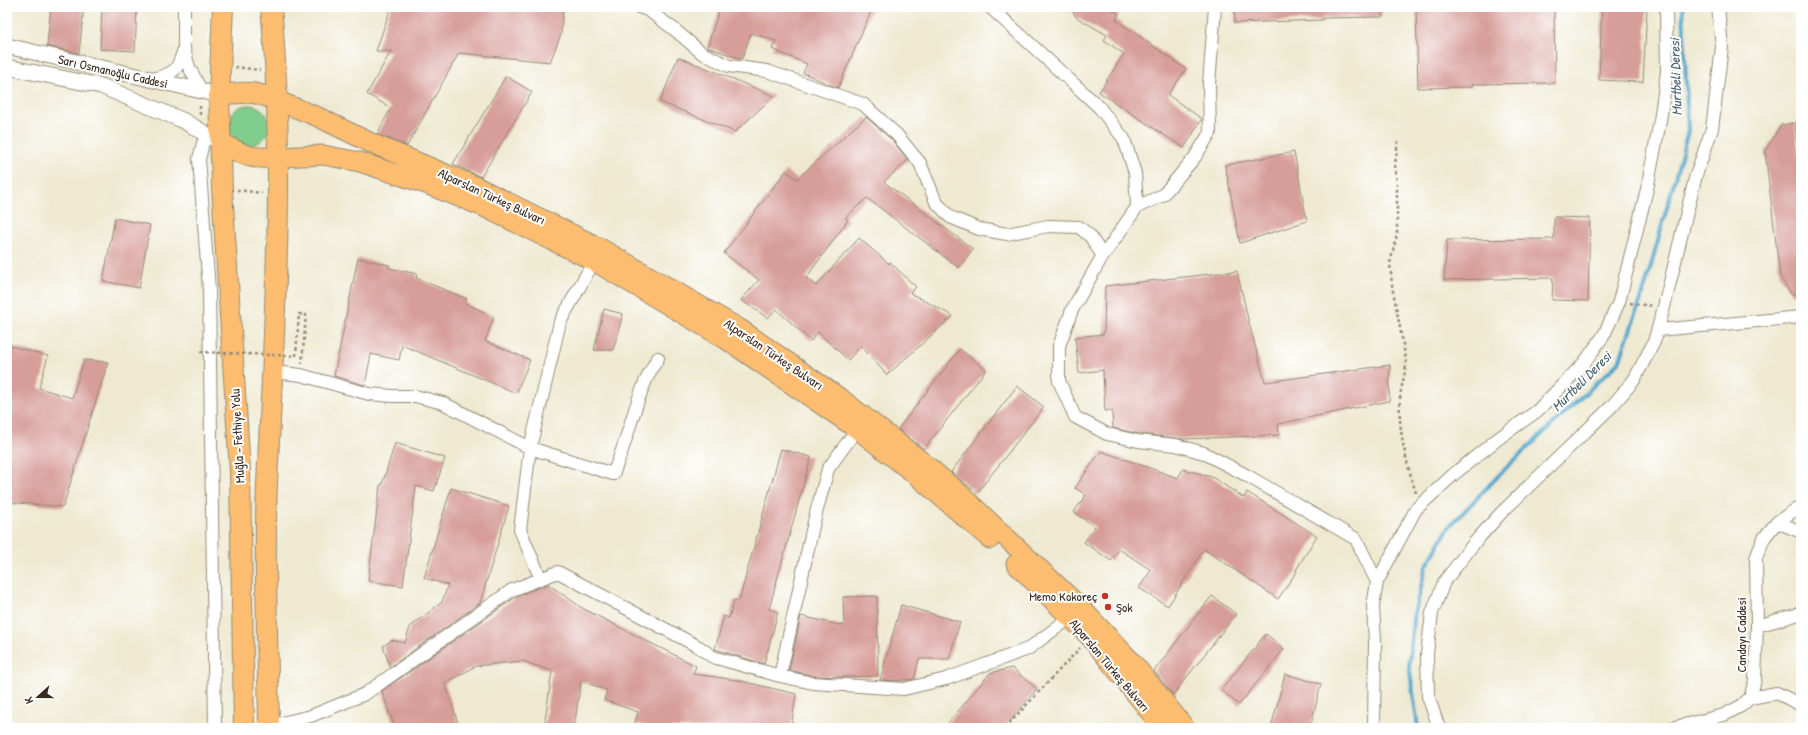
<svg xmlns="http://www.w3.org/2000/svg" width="1808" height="735" viewBox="0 0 1808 735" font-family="'Patrick Hand',sans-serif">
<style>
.green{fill:#80ce8d;stroke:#5e7c56}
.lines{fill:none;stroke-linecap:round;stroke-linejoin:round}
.stream{stroke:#50a5cc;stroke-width:4}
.building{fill:#d79e99}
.minor-casing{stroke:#948a77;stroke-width:14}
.tertiary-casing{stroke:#948a77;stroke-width:17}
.primary-casing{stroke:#948a77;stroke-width:21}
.trunk-casing{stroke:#948a77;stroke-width:22}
.path{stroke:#948a77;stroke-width:2.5;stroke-dasharray:3 3;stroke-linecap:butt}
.minor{stroke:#fff;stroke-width:12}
.tertiary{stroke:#fff;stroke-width:15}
.primary{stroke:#fcbd6f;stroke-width:19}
.trunk{stroke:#fcbd6f;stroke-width:20}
.path-bridge{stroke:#948a77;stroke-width:2.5;stroke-dasharray:3 3;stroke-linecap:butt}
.poi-dot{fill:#c8321e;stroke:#fff;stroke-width:1.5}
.labels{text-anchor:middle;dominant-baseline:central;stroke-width:4;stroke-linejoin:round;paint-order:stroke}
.street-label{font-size:13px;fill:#3b2a1e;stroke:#fff}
.poi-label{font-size:13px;fill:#3b2a1e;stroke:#fff;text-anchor:end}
.water-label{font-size:14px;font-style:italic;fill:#44616c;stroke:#fff}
</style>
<rect width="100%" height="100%" fill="#fff"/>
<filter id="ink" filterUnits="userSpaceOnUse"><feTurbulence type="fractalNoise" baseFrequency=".025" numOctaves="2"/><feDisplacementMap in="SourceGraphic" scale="8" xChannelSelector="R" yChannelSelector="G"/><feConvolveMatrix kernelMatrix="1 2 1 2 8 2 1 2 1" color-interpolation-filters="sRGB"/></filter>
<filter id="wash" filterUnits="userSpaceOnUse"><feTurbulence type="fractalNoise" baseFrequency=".012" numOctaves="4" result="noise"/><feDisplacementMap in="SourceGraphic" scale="16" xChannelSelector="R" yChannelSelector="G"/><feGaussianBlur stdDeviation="0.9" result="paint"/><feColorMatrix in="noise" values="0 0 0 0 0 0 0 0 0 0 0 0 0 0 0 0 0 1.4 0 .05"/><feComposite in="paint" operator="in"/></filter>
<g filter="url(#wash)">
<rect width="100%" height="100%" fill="#eee9d0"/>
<path class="green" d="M229 125a20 20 0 1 1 40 0a20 20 0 1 1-40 0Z"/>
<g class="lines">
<path class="stream" d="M1418,728L1409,665L1413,619L1426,567L1449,527L1504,470L1619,362L1644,291L1688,131L1683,7"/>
</g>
<g id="blocks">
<path class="building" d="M51,7H84L79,53L47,46Z
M102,7H137L135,51L100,49Z
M391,7H563L561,34L550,62L459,53L407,146L377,134L391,108L367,94L391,51H376Z
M720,7H873L838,88L803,73L807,64L772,49L776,41L751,33L742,59L707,47Z
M1070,7H1107L1119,14L1116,20L1186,69L1168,95L1202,119L1184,148L1099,92L1124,54L1104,40L1107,35L1076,17Z
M1234,7H1382V17L1323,18V20L1235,23Z
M1416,7H1554L1555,83L1472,84V87L1418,88Z
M1602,7H1647L1643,82L1599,80Z
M678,57L706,68L774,96L735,132L660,102Z
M506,76L532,92L481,177L453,164Z
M866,117L892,140L908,160L884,182L973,249L959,268L867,198L845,218L848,220L806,278L816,286L859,238L889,264L890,262L916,287L910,293L953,316L887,375L861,346L848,360L818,332L811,341L776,309L768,318L741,300L759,280L724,253L786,171L797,179Z
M1795,123L1801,176V293L1791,294L1780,277L1765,151L1781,125Z
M1294,152L1307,221L1240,243L1225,165Z
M1554,217L1590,218L1588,301L1552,300L1553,278L1444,280L1447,240L1554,239Z
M115,218L150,225L139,288L103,281Z
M358,258L389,265V268L417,274L416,278L467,299L465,303L494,317L485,341L530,360L516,393L402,345L399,360L371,354L365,385L334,376Z
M1237,271L1249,323L1265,382L1390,365L1389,401L1278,424L1279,435L1184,439L1139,434L1113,428L1112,410L1105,411L1103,370L1079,373L1075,337L1104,334L1105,286Z
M604,309L623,314L613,350H594Z
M7,345L48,356L39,388L72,398L84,360L108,362L63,507L7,502Z
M960,349L986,370L924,449L898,429Z
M1017,386L1044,407L977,493L951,472Z
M395,443L445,458L434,491L416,486L403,586L368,581L380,485H382Z
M781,449L811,457L769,609L778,612L764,664L715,649L724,616L729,618L734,600L739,601Z
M1101,451L1178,478L1183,469L1212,477L1244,498L1247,492L1317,536L1296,570L1297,571L1278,599L1204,549L1168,606L1139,588L1151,570L1119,549L1111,561L1084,542L1095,527L1074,512L1086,495L1075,488Z
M451,488L509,506L480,603L390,667L383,646L392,640L405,643L410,627L442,602L448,585L424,578Z
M548,584L582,608L696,666L693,674L737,680L796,694L791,728H651L635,723L638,712L604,700L607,690L581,681L574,728H544L552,671L522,661L476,666L445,683L458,723L456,728H395L382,691L516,597Z
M877,596L878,676L840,677L814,676L789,670L801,616L844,626L843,597Z
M1212,596L1236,614L1173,695L1154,671Z
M901,605L960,622L949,659H919L914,679L896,681L880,680Z
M1266,634L1284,649L1239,705L1221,690Z
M1012,668L1037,689L1004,728H944L990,673Z
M1285,674L1321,684L1310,728H1271Z"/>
</g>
</g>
<g filter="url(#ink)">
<use href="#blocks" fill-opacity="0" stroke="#948a77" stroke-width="1"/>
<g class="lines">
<g class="minor-casing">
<path id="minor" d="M184,7V49L189,67L201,90
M639,7L648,10L675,30L702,53L729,66L767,71L863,104L897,135L920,163L936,202L950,217L979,229L1007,234L1048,226L1079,227L1090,236L1103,256
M990,7L1099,107L1124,139L1135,173L1137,207L1099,262L1072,310L1059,346V381L1075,417L1107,434L1138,441L1176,445L1204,453L1246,475L1356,539L1377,582L1373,606L1375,642L1374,728
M152,79C175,73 177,72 184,49
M207,136L203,143L199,159L209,290L215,728
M1137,207L1163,195L1195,157L1210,133L1209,84L1215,7
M1658,330L1801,317
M274,372L301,375L369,394L392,396H415L443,403L530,448L613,474C630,436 635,393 658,358
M1777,522L1801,532
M540,577L520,530L530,448L560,322L594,261
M1377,582L1416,509L1454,474L1499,438L1537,411L1584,363L1604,335L1619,302L1647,189L1660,121L1667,71L1666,7
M1757,626L1799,614L1801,611
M780,676L815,517L828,469L857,429
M1750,698L1777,693L1801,705
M269,726L311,716L365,694L512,590L558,572L699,647L713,657L780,676L813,683L904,689L946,679L1028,649L1071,617
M1439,728L1428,696L1427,654L1432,613L1444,582L1475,542L1501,513L1612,406L1634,380L1654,342L1664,307L1696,175L1712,129L1722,47L1718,7
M1672,728L1724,715L1741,706L1750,698L1755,680L1757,626L1756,558L1764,538L1777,522L1801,506"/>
</g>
<g class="tertiary-casing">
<path id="tertiary" d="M7,46L219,95
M7,67L101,86L184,121L221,143"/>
</g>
<g class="primary-casing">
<path id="primary" d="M278,101L316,116L371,143L475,186L602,249L740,329L844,401L925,464L959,493L1080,607L1133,663L1185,728
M279,157L323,155L360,162L426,184L484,207L594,261L727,340L857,429L916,475L990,539
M1016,564L1090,637L1163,728"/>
</g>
<g class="trunk-casing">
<path id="trunk" d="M223,7L219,95L222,189L240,471L244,728
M219,95C246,92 253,90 278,101
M221,143C245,156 252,160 279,157
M269,728C268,640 263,551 268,463C275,311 285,159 271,7"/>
</g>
<path class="path" d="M235,67L260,70
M200,115V104
M1398,141L1395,165L1397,185V235L1390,263L1392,285L1406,360C1406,371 1403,380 1401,390C1396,424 1406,461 1416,493
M237,190L262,193
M1630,303L1653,306
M296,356L299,314L306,315L302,364
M1005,728L1080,648"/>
<use href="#minor" class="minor"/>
<use href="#tertiary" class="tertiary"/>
<use href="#primary" class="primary"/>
<use href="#trunk" class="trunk"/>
<path class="path-bridge" d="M200,352L296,356"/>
</g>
</g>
<g class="poi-dot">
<circle cx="1105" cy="596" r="4"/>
<circle cx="1108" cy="607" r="4"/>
</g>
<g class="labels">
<g class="street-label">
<text transform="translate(113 71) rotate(13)">Sarı Osmanoğlu Caddesi</text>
<text transform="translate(492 196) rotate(25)">Alparslan Türkeş Bulvarı</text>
<text transform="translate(774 354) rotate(34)">Alparslan Türkeş Bulvarı</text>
<text transform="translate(237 436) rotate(-93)">Muğla - Fethiye Yolu</text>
<text transform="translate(1741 635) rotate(-90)">Candayı Caddesi</text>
<text transform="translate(1110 665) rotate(50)">Alparslan Türkeş Bulvarı</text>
</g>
<g class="poi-label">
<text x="1097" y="596">Memo Kokoreç</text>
<text x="1116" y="607" text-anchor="start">Şok</text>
</g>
<g class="water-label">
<text transform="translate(1675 77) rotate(-92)">Murtbeli Deresi</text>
<text transform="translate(1581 381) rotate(-45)">Murtbeli Deresi</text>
</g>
</g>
<rect width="1808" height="735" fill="none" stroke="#fff" stroke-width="24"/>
<g transform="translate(38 697) rotate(249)" stroke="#ffffff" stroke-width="3" paint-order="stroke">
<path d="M0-3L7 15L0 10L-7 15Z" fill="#3b2a1e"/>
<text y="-6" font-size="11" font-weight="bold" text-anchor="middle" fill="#3b2a1e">K</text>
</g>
</svg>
